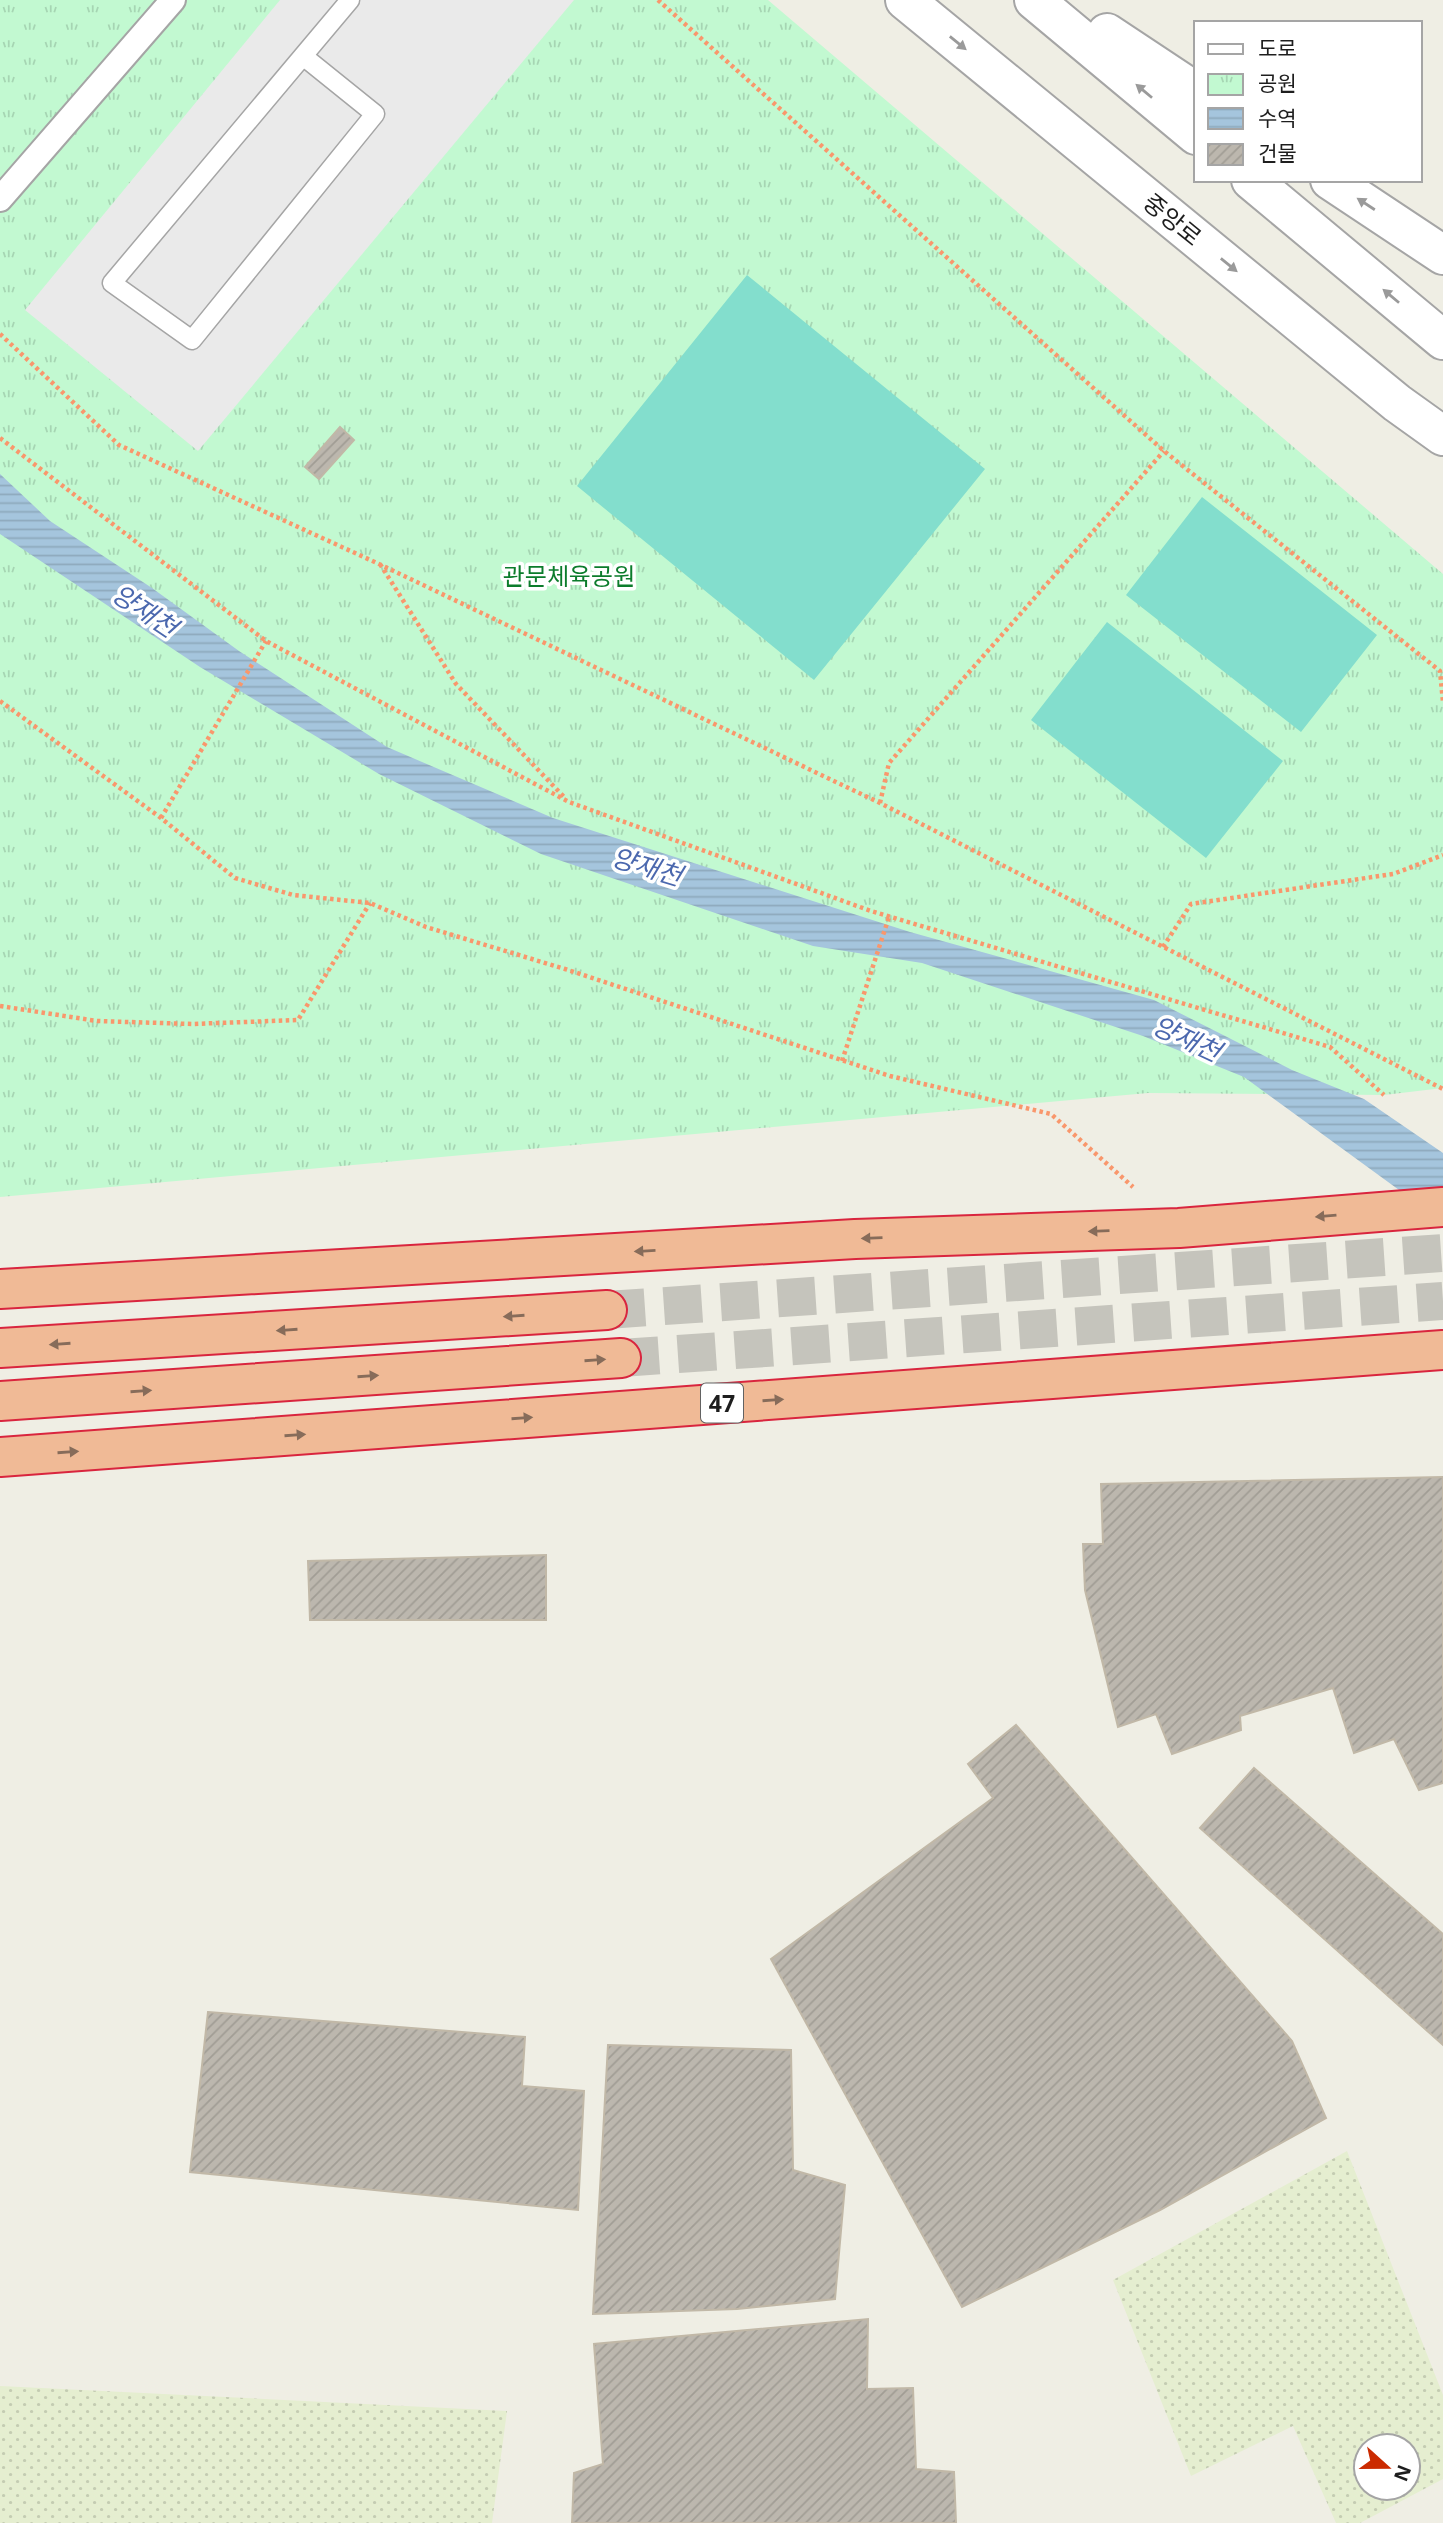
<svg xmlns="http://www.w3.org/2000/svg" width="1443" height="2523" viewBox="0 0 1443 2523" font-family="'Open Sans','Noto Sans KR',sans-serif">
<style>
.farmland{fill:url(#farmland-dots);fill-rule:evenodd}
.park{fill:url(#park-tufts)}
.pitch{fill:#83decd}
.parking{fill:#eaeaea}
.water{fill:url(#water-rules)}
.building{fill:url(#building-hatch);stroke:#c1b8a7;stroke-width:2}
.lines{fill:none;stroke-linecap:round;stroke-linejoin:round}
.trunk-tunnel{stroke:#c5c4bc;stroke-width:38;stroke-dasharray:38 19;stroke-linecap:butt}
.service-casing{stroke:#a5a5a5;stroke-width:21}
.pedestrian-casing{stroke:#a5a5a5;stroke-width:28}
.tertiary-casing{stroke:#a5a5a5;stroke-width:42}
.trunk-casing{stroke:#d9253e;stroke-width:42}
.path{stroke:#f9976c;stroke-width:4.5;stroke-dasharray:3.5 3.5;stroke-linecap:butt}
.service{stroke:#fff;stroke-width:18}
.pedestrian{stroke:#fff;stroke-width:24}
.tertiary{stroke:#fff;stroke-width:38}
.trunk{stroke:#f0ba96;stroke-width:38}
.oneway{fill:#9a9a9a}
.oneway2{fill:#876c5a}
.labels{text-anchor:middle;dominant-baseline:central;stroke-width:7;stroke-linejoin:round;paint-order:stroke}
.shield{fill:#fff;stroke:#626262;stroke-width:2}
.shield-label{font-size:23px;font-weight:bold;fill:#1e1e1e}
.street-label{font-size:24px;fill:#1e1e1e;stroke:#fff}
.park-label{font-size:24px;fill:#0c7c2c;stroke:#fff}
.water-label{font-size:26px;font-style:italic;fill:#4b68ae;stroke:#fff}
</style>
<defs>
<pattern id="farmland-dots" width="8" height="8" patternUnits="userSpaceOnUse" patternTransform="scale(1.75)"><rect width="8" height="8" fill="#e5eed0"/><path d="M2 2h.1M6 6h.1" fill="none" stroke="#c4ccb2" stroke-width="1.8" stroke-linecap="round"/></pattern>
<pattern id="park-tufts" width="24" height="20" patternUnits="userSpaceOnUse" patternTransform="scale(1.75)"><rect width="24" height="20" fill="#c2f9d1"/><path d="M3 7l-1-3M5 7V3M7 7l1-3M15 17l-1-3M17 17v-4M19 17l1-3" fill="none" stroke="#a6d5b3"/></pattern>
<pattern id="water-rules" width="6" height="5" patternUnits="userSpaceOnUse" patternTransform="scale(1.75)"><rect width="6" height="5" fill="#a5c5dd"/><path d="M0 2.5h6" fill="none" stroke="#8ea9bd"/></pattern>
<pattern id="building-hatch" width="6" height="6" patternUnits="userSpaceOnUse" patternTransform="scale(1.75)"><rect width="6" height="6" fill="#bcb7ae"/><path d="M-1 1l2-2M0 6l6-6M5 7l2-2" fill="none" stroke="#a19d95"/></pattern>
</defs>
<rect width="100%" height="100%" fill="#efeee4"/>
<path class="farmland" d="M1347,2151L1443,2395V2479L1360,2523H1336L1293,2426L1191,2476L1113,2280ZM1366,2446H1408V2488H1366Z
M0,2386L507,2411L492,2523H0Z"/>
<path class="park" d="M0,0H768L1443,574V1088L1384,1095L1148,1093L0,1197Z"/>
<path class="pitch" d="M747,275L985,469L814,680L577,486Z
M1202,497L1377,635L1301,732L1126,595Z
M1107,622L1283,761L1206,858L1031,720Z"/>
<path class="parking" d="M280,0H574L198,451L25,310Z"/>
<path class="water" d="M0,474L50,521L152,588L239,651L387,747L553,818L910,932L1154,1000L1292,1070L1364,1099L1443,1153V1222L1244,1077L1143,1036L922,963L813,946L541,854L379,774L200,667L0,534Z"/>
<path class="building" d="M340,427L354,440L319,479L305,467Z
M1443,1477V1783L1419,1790L1394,1739L1354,1753L1333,1688L1240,1716L1241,1730L1172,1754L1156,1714L1118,1727L1085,1590L1083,1544H1103L1101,1484Z
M546,1555V1620H310L308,1561Z
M1016,1725L1292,2041L1326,2118L1160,2210L962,2307L771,1959L993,1798L968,1764Z
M1254,1768L1443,1934V2045L1200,1828Z
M208,2012L525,2037L522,2086L584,2091L578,2210L190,2172Z
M608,2045L791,2050L793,2170L845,2185L835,2299L737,2309L593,2314Z
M868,2319L867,2389L913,2388L916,2469L954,2472L956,2523H572L574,2473L603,2464L594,2344Z"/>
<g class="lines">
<path class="trunk-tunnel" d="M607,1310L1443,1253
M621,1358L1443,1301"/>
<g class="service-casing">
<path id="service" d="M303,56L375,114L192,340L112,283L350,0"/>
</g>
<g class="pedestrian-casing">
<path id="pedestrian" d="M0,199L173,0"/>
</g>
<g class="tertiary-casing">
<path id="tertiary" d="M905,0L1397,403L1443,436
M1034,0L1196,135
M1107,33L1196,92
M1251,180L1443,340
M1330,180L1443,255"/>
</g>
<g class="trunk-casing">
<path id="trunk" d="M0,1289L855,1239L1179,1228L1443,1207
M0,1348L607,1310
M0,1401L621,1358
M0,1457L1443,1350"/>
</g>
<path class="path" d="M658,0L1164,451L1440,671L1443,702
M0,334L119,445L379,564L880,803L1443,1089
M0,438L266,641L569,802L871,911L1330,1047L1384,1095
M380,564L456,684L565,798
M0,701L161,818L235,878L293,895L370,903L426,927L565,969L890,1076L1051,1114L1133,1187
M880,803L889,763L1164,451
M161,818L266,641
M1163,947L1191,904L1393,874L1443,855
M0,1006L97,1021L192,1024L298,1020L370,903
M842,1061L889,917"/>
<use href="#service" class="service"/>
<use href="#pedestrian" class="pedestrian"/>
<use href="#tertiary" class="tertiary"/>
<use href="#trunk" class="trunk"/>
</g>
<defs><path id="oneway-solid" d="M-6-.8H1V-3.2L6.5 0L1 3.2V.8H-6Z" transform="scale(1.75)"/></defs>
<g class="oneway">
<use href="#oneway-solid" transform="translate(958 43) rotate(39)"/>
<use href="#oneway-solid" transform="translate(1144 91) rotate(-140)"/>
<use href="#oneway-solid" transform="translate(1366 204) rotate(-147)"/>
<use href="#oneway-solid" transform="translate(1229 265) rotate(39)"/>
<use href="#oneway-solid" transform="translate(1391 296) rotate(-140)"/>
</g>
<g class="oneway2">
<use href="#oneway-solid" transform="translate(1326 1216) rotate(175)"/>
<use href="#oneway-solid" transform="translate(1099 1231) rotate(178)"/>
<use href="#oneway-solid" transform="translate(872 1238) rotate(178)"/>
<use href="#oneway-solid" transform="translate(645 1251) rotate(177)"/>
<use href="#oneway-solid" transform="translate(514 1316) rotate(176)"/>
<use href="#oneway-solid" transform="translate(287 1330) rotate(176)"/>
<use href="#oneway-solid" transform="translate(60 1344) rotate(176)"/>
<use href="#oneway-solid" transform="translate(595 1360) rotate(-4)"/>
<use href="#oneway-solid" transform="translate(368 1376) rotate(-4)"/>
<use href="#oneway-solid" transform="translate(141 1391) rotate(-4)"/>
<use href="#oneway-solid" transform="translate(773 1400) rotate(-4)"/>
<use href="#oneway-solid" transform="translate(522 1418) rotate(-4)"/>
<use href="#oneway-solid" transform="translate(295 1435) rotate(-4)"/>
<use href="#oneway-solid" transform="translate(68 1452) rotate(-4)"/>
</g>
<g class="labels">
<rect class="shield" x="701" y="1383.5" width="42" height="39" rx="5"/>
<g class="shield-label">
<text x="722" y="1403">47</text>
</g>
<g class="street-label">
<text transform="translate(1173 219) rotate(39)">중앙로</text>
</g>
<g class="park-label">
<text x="569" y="575">관문체육공원</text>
</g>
<g class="water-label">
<text transform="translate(145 610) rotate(34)">양재천</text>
<text transform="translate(647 866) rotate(17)">양재천</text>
<text transform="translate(1187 1038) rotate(25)">양재천</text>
</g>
</g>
<rect x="1194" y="21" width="228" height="161" fill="#ffffff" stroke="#a5a5a5" stroke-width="2"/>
<rect x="1208" y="44" width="35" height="10" fill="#ffffff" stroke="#a5a5a5" stroke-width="2"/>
<text x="1258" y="56" font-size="21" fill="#1e1e1e">도로</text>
<rect x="1208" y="74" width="35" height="21" fill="url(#park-tufts)" stroke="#a5a5a5" stroke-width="2"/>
<text x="1258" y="91" font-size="21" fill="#1e1e1e">공원</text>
<rect x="1208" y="108" width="35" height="21" fill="url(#water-rules)" stroke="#a5a5a5" stroke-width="2"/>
<text x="1258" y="126" font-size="21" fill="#1e1e1e">수역</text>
<rect x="1208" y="144" width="35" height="21" fill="url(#building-hatch)" stroke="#a5a5a5" stroke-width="2"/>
<text x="1258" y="161" font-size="21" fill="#1e1e1e">건물</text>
<g transform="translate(1387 2467) rotate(111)"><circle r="33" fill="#ffffff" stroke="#a5a5a5" stroke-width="2"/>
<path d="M0-5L12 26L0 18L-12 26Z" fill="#cb2b01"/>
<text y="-10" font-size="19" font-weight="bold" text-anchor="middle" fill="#1e1e1e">N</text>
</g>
</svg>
